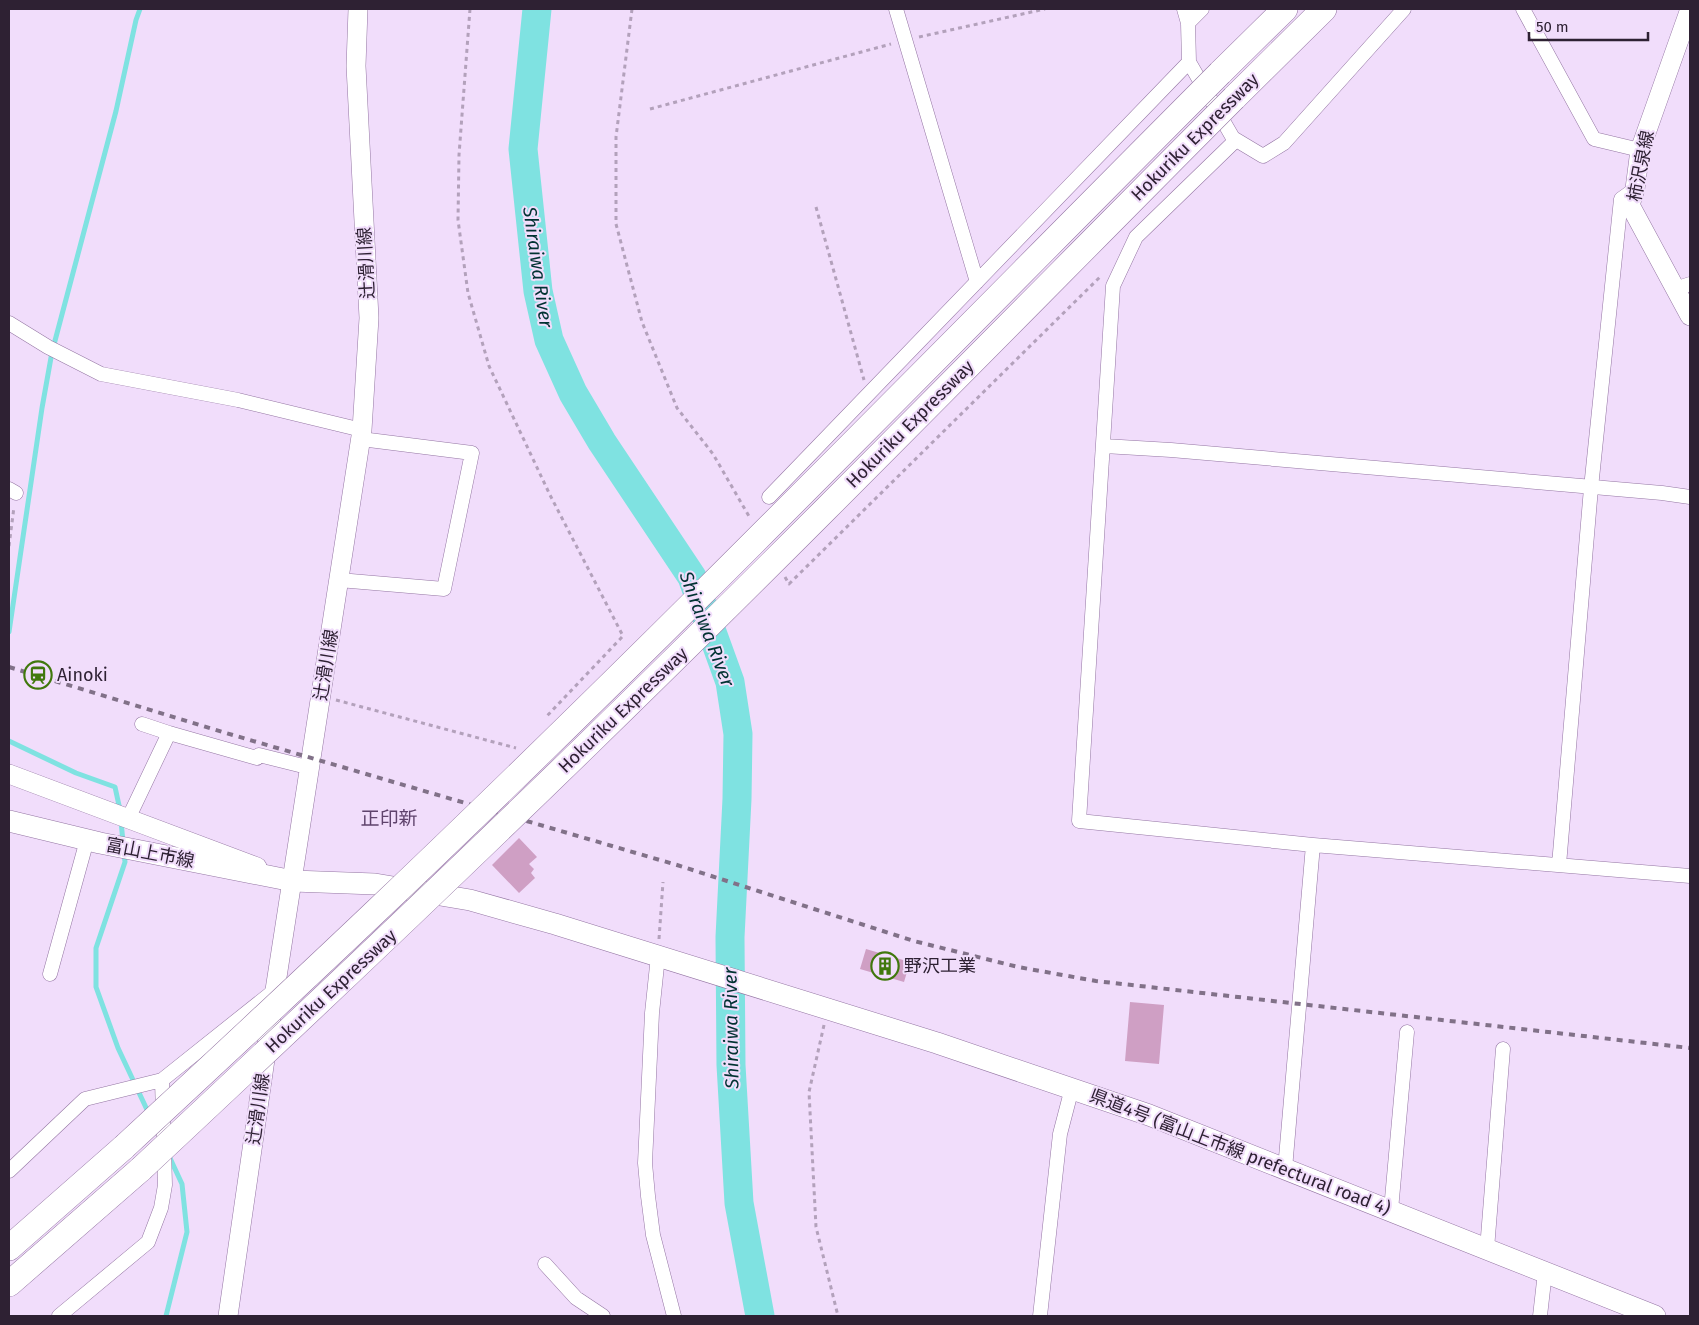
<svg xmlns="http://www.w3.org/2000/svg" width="1699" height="1325" viewBox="0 0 1699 1325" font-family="'Fira Sans','Noto Sans JP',sans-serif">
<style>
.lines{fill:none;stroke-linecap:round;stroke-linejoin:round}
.stream{stroke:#7fe2e1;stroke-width:5}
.river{stroke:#7fe2e1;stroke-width:29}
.building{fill:#cf9fc4}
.street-casing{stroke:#9476a3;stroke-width:15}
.secondary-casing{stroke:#9476a3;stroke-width:20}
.primary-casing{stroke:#9476a3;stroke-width:22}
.highway-casing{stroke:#9476a3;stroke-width:26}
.path{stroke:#b3a1bb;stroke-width:3;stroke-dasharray:4 4;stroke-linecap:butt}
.street{stroke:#fff;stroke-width:14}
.secondary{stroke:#fff;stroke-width:19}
.primary{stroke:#fff;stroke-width:21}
.highway{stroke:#fff;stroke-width:25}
.rail{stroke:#817188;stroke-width:4;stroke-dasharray:6 6;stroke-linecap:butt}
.highway-bridge-casing{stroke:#9476a3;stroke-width:26;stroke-linecap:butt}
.highway-bridge{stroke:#fff;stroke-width:25}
.labels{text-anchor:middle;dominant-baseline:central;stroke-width:4;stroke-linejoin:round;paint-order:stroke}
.street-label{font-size:18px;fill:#2e2133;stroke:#f1ddfb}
.poi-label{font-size:18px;fill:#2e2133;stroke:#f1ddfb;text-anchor:start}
.water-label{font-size:19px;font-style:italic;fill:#003232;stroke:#f1ddfb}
.neighbourhood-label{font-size:19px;fill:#5f436c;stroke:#f1ddfb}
</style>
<rect width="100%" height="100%" fill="#f1ddfb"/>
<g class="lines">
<path class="stream" d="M9,632L42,408L52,352L116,111L136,20L140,9
M9,741L76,773L115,787L120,810
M121,821L123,842
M124,853L125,862L96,948V987L118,1048L149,1114
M166,1316L187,1232L182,1184L169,1156"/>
<path class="river" d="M537,9L523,149L538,291L549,340L573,393L602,442L692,577L730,682L738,734L737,799L730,937L731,1065L739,1203L760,1316"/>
</g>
<path class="building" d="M519,838L537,857L529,864L534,869L531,873L535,878L519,893L492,865Z
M866,949L910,962L904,982L860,969Z
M1130,1002L1164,1005L1159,1064L1125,1061Z"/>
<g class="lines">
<g class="street-casing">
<path id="street" d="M896,9L977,282
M1184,9L1188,23L1189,62L1233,138L1263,156L1284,143L1404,9
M1523,9L1594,139L1640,150
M1188,23L1202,9
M1236,140L1136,237L1113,286L1079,821L1313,845L1690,876
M1675,289L1690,284
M9,323L48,347L101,374L238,400L362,430
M1104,446L1171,450L1662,493L1690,497
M9,489L16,493
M769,497L1189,62
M339,580L444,589L472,453L361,439
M169,733L257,758L259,755L299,765
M128,819L169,733L142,724
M1559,865L1591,488L1621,199L1635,189
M658,956L652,1013L645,1163L648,1196L653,1235L674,1316
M50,974L87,840
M1285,1169L1313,845
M9,1171L85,1099L162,1080L275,990
M1391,1210L1407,1032
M1487,1249L1503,1049
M545,1264L576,1298L603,1316
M59,1316L148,1242L161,1208L165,1185L162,1080
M1040,1316L1060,1134L1072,1088
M1540,1316L1545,1272"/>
</g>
<g class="secondary-casing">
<path id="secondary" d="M1690,9L1640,150L1635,189L1630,205L1690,316
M9,774L257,867
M228,1316L275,990L362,430L369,318L356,66L358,9"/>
</g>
<g class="primary-casing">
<path id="primary" d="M9,821L100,843L293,881L375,884L470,900L555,924L937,1043L1149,1115L1655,1316"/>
</g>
<g class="highway-casing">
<path id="highway" d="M1220,73L1285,9
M1234,98L1324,9
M9,1248L124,1147
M9,1284L141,1169"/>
</g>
<path class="path" d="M470,9L459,155L458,220L468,293L489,366L550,495L623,636L546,717
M632,9L616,137V224L642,322L677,408L713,454L750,518
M919,37L1045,9
M650,109L891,44
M816,207L864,380
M9,546L14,507
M785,577L789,584L1101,276
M336,700L516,748
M659,939L663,882
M824,1025L809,1092L816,1227L838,1316"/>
<use href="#street" class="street"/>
<use href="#secondary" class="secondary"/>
<use href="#primary" class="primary"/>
<use href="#highway" class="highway"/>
<path class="rail" d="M9,667L226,733L677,865L914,941L1018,967L1096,981L1690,1048"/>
<g class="highway-bridge-casing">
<path id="highway-bridge" d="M124,1147C207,1070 290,993 372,915C661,641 939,355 1220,73
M141,1169C291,1029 440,888 587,745C806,532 1019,314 1234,98"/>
</g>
<use href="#highway-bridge" class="highway-bridge"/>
</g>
<defs>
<g id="station-ring" transform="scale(1.4375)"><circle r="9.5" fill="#f1ddfb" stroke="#40780c" stroke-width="1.5"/><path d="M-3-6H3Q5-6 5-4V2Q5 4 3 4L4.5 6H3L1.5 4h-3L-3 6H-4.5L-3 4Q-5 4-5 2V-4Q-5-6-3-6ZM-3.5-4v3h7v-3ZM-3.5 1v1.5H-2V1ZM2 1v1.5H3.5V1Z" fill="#40780c"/></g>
<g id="building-ring" transform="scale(1.4375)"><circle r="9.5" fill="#f1ddfb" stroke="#40780c" stroke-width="1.5"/><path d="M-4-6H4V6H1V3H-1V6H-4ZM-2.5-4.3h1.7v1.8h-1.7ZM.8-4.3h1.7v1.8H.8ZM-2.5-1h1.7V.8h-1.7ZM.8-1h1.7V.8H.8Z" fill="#40780c"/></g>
</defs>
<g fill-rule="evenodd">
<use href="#station-ring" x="38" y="675"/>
<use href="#building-ring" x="885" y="966"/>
</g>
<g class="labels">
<g class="street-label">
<text transform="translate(1195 137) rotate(-45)">Hokuriku Expressway</text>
<text transform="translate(1641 166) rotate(-79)">柿沢泉線</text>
<text transform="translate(366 263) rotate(-93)">辻滑川線</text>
<text transform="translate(910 424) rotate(-45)">Hokuriku Expressway</text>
<text transform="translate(326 665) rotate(-81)">辻滑川線</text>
<text transform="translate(623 710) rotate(-44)">Hokuriku Expressway</text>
<text transform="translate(150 853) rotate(11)">富山上市線</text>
<text transform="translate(331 991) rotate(-43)">Hokuriku Expressway</text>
<text transform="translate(258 1109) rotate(-82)">辻滑川線</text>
<text transform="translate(1240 1152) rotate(21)">県道4号 (富山上市線 prefectural road 4)</text>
</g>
<g class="poi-label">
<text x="57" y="675">Ainoki</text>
<text x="904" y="966">野沢工業</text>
</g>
<g class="water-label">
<text transform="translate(538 267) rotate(82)">Shiraiwa River</text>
<text transform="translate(707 629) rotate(69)">Shiraiwa River</text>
<text transform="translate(731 1028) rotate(-91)">Shiraiwa River</text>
</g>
<g class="neighbourhood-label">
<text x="389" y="818">正印新</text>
</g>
</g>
<rect width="1699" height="1325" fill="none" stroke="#2e2133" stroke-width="20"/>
<path d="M1529 32v8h119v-8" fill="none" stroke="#2e2133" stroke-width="2.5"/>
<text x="1536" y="32" font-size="15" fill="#2e2133" stroke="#f1ddfb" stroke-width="4" paint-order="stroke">50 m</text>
</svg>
